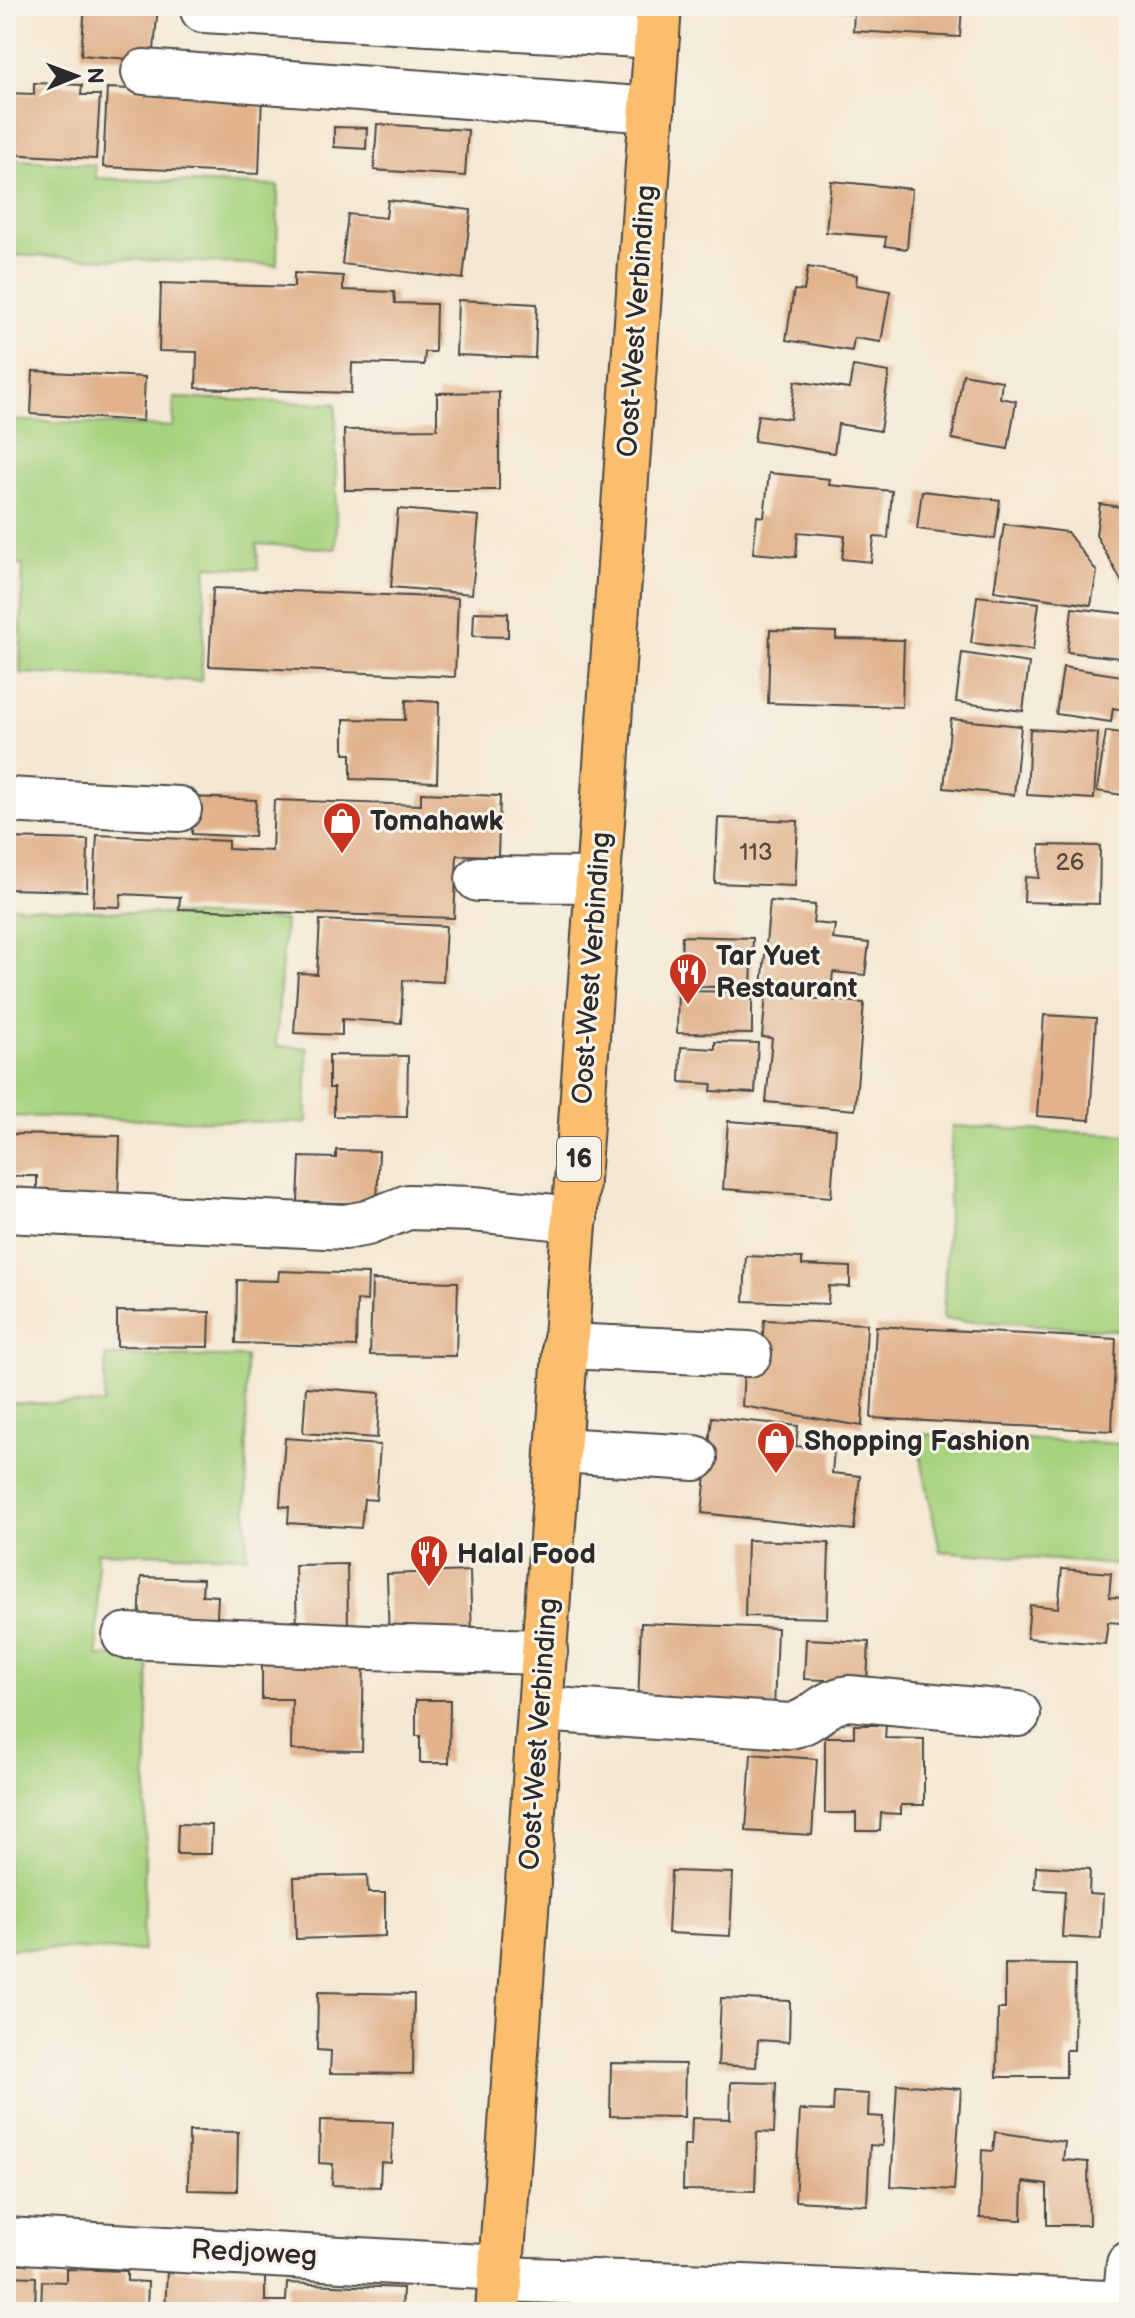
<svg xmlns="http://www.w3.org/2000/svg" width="1135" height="2318" viewBox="0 0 1135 2318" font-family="'Balsamiq Sans',sans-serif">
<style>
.green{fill:#a7d37f;stroke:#697f55;stroke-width:2}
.building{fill:#e1b28c}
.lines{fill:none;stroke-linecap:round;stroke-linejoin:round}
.minor-casing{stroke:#494744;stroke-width:48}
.major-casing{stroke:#494744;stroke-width:48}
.minor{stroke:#fff;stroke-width:44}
.major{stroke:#fabe6d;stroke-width:44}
.labels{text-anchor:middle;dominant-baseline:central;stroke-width:6;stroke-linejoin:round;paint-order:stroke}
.number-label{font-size:24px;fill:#584d43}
.shield{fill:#f7f3e8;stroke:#686764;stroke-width:2}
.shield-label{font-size:26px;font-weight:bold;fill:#2b2b2b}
.street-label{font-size:28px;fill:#2b2b2b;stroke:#f7f3e8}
.poi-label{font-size:28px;font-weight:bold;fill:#2b2b2b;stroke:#f7f3e8;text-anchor:start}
</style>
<rect width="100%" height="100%" fill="#f7f3e8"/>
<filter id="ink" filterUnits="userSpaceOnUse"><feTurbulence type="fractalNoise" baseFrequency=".0125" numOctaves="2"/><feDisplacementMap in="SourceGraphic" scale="16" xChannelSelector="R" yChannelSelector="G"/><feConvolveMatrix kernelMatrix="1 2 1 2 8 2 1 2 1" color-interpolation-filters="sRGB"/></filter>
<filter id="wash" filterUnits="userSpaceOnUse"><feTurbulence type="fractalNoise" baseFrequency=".006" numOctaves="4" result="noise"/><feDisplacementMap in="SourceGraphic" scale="32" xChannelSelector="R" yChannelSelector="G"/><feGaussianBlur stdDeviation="1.8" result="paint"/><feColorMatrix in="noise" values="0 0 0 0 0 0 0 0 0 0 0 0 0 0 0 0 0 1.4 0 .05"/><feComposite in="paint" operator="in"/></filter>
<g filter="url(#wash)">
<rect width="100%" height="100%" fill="#f4e8d2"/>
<path class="green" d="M6,159L95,165L96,178L278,186L277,265L6,255Z
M174,398L336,404V549L257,544L258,569L207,566L201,681L20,673L23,565L6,564V420L173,427Z
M6,906L285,920L276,1046L307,1048V1123L6,1116Z
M952,1126L1129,1135V1331L943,1319Z
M106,1356L246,1357L247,1556L97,1552L98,1656H149L143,1951L6,1948V1403L104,1404Z
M916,1434L1129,1444V1566L940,1551Z"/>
<g id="blocks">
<path class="building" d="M85,6H158L153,61L81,55Z
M823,6H962L960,37L853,31L854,11L823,9Z
M34,83L82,85L81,95H100L96,159L6,154V93L34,94Z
M107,88L262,94L259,174L103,167Z
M377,124L468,130L465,176L374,170Z
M334,127L367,128L366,149L334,147Z
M831,181L912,189L907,249L885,246L886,237L826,232Z
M388,200L471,210L463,279L342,264L348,214L386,218Z
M808,267L857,275L856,285L890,291L881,342L854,338L852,351L786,340L794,290L804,291Z
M294,273L343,276V290L394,292L395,303L436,304L435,352H425L424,365L352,363L351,393L196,388L197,352L159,351L161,283L294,287Z
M458,300L537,304L535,358L456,355Z
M853,366L889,372L880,431L838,424L834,453L754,441L758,415L790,419L795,381L849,389Z
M33,371L145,377L143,421L31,414Z
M963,374L1002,381L1000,398L1016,401L1008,449L952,439Z
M499,392V490H345L344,430L437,429V393Z
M1125,416H1129V465L1123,464Z
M769,473L830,479L829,485L892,491L888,538L874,537L871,562L842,559L845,536L798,532L796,557L753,553L757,516L764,517Z
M922,491L1000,500L995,539L917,529Z
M1100,504L1129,508V583L1122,582L1096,535Z
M398,509L479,516L472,594L391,587Z
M1004,524L1067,532L1097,572L1091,605L994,591Z
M213,588L458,598L455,677L209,666Z
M977,596L1039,603L1033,650L971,643Z
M1072,608L1128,614L1126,627H1129V659L1067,652Z
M474,612L508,613V637L473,636Z
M770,630L836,632V639L904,640L902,707L768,703Z
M962,653L1029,663L1023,711L956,702Z
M1063,667L1129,677V711L1113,708L1111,722L1056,714Z
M406,700L439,702L437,782L351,779V754H344V719L405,720Z
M951,719L1021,726L1014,795L944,788Z
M1030,729L1098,733L1094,799L1027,795Z
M1106,731L1129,734V796L1097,791Z
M421,793L500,796L498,856L457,855L454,918L179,909L180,897L121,894L120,907L93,906L97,835L228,841V849L272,851L274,800L421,805Z
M194,797L256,800L254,837L192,834Z
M718,818L798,821L795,886L715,883Z
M6,838L88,840L87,891L6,889Z
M1040,845L1100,846L1099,904L1024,902L1025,877L1039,878Z
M770,901L815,905L813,923L835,925L833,939L869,943L865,975L833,972L831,993L762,987Z
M320,920L446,926L443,982L403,980L401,1023L342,1019V1035L294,1033L298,973L317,974Z
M682,936L753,938L751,988L680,986Z
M678,991L752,992V1034L677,1033Z
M766,995L864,1003L855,1110L766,1102L772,1038L762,1037Z
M1044,1015L1096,1018L1090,1120L1037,1116Z
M715,1042L758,1043L755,1093L711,1091L712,1084L680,1082L681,1047L715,1049Z
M329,1055L408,1056L407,1117L334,1116V1088H329Z
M728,1121L836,1129L831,1197L723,1189Z
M6,1134L120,1136L118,1200L37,1198V1176H6Z
M336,1150L379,1151L377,1204L298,1202L300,1157L336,1158Z
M746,1256L802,1258V1265L850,1267V1287L829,1286L828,1304L744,1301Z
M279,1271L368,1274L367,1301L357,1300L356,1347L236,1343L237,1280L278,1281Z
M372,1280L458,1282L456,1356L370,1355Z
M117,1311L210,1312L209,1347L117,1346Z
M764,1320L867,1324L862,1426L742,1406L744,1370H760Z
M876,1326L1116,1339L1112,1431L871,1418Z
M306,1387L380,1393L377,1438L303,1433Z
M712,1417L798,1426L796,1446L834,1450L832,1473L860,1476L854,1530L702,1513Z
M285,1438L380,1445L376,1500L364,1499L361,1528L288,1523L289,1507L280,1506Z
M747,1540L829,1543L827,1618L745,1616Z
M347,1564L348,1628L297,1629L295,1565Z
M1062,1569L1111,1573L1109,1597L1123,1598L1121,1623L1108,1622L1105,1644L1027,1638L1030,1605L1058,1608Z
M470,1571L472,1639L389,1642L387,1574Z
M141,1577L203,1579L202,1595L218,1596L216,1635L139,1632Z
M641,1623L777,1628L774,1711L638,1706Z
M806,1639L869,1642L867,1682L804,1679Z
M262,1656L364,1657L362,1751L291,1750L292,1699H262Z
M416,1700H450L449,1763H420V1736H416Z
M854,1725H886L885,1738L924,1739V1805H901V1814L881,1813L880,1831H856V1813H825V1737H854Z
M751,1754L817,1759L812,1835L746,1831Z
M178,1824L212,1825L211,1854H177Z
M1036,1866L1090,1869L1089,1894L1103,1895L1101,1939L1062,1937L1065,1891L1035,1889Z
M671,1871L733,1873L730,1936L668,1933Z
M367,1875L368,1893H385V1936L296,1939L294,1877Z
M1005,1964L1075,1965L1074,2050H1066V2077H997L998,2009H1005Z
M318,1992L414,1994L413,2074L330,2073L331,2051L317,2050Z
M721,1998L790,2001L789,2042L758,2040L756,2067L718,2065Z
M611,2063L685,2064L684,2117L610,2116Z
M731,2082L776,2083L774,2133L757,2132L755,2191L683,2190L684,2145H691L692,2118L730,2119Z
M897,2084L961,2089L954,2190L891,2186Z
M834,2092L869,2094L868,2116L883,2117L882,2146L870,2145L867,2205L795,2201L800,2110L833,2111Z
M320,2120L393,2122L391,2163L381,2162L380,2187L332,2185L333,2164L319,2163Z
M189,2131L238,2132L237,2191L188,2190Z
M995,2132L1065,2142L1063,2160L1088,2162L1089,2225H1047V2185L1023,2182L1022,2220L980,2218L982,2150L993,2151Z
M66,2269L127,2271V2281L148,2282L147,2312H41L42,2281L66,2282Z
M167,2270L265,2272V2301H286L287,2283L403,2288L402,2312H165Z
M6,2276L36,2277L35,2312H6Z
M637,2307L680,2310V2312H637Z"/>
</g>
</g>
<g filter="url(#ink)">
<use href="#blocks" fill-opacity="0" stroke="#494744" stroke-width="2"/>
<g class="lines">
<g class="minor-casing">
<path id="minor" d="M203,10L657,36
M144,72L652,110
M6,800L179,809
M478,879L598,880
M6,1210L345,1227L367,1223L408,1207L473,1209L575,1219
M565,1346L749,1354
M559,1450L695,1458
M125,1636L369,1647L545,1652
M540,1709L790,1726C816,1721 821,1702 849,1698L1018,1714
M6,2240L501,2268
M500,2279L744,2287L1129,2304
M1125,2304L1129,2264"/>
</g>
<g class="major-casing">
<path id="major" d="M498,2312L659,6"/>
</g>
<use href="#minor" class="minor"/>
<use href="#major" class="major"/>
</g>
</g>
<defs>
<g id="shop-pin" transform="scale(2)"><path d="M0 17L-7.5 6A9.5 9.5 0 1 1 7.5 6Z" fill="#c8321e" stroke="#f7f3e8"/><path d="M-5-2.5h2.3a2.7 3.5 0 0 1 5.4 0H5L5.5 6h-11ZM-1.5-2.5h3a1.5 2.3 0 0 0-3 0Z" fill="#fff"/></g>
<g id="restaurant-pin" transform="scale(2)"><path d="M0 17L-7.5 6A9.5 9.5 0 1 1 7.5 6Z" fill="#c8321e" stroke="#f7f3e8"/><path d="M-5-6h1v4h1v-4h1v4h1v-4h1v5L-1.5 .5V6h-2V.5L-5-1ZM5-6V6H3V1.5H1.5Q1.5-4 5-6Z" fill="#fff"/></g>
</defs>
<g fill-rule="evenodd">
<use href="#shop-pin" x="342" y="821"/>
<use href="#restaurant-pin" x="688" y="972"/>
<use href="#shop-pin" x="776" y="1441"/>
<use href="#restaurant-pin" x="429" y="1554"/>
</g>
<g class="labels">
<g class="number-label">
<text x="756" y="852">113</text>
<text x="1070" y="862">26</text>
</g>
<rect class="shield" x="557" y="1137" width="44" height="44" rx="6"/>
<g class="shield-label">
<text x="579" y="1159">16</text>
</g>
<g class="street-label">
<text transform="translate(637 321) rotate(-86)">Oost-West Verbinding</text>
<text transform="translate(592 968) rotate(-86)">Oost-West Verbinding</text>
<text transform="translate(539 1734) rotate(-86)">Oost-West Verbinding</text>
<text transform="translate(254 2253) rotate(3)">Redjoweg</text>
</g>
<g class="poi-label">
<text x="370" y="821">Tomahawk</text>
<text x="716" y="956">Tar Yuet<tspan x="716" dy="32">Restaurant</tspan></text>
<text x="804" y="1441">Shopping Fashion</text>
<text x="457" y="1554">Halal Food</text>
</g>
</g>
<rect width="1135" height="2318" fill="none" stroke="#f7f3e8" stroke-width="32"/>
<g transform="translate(76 76) rotate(89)" stroke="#f7f3e8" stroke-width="6" paint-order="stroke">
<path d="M0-6L14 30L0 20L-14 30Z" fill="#2b2b2b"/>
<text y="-12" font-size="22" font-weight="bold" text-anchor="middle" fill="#2b2b2b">N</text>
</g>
</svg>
